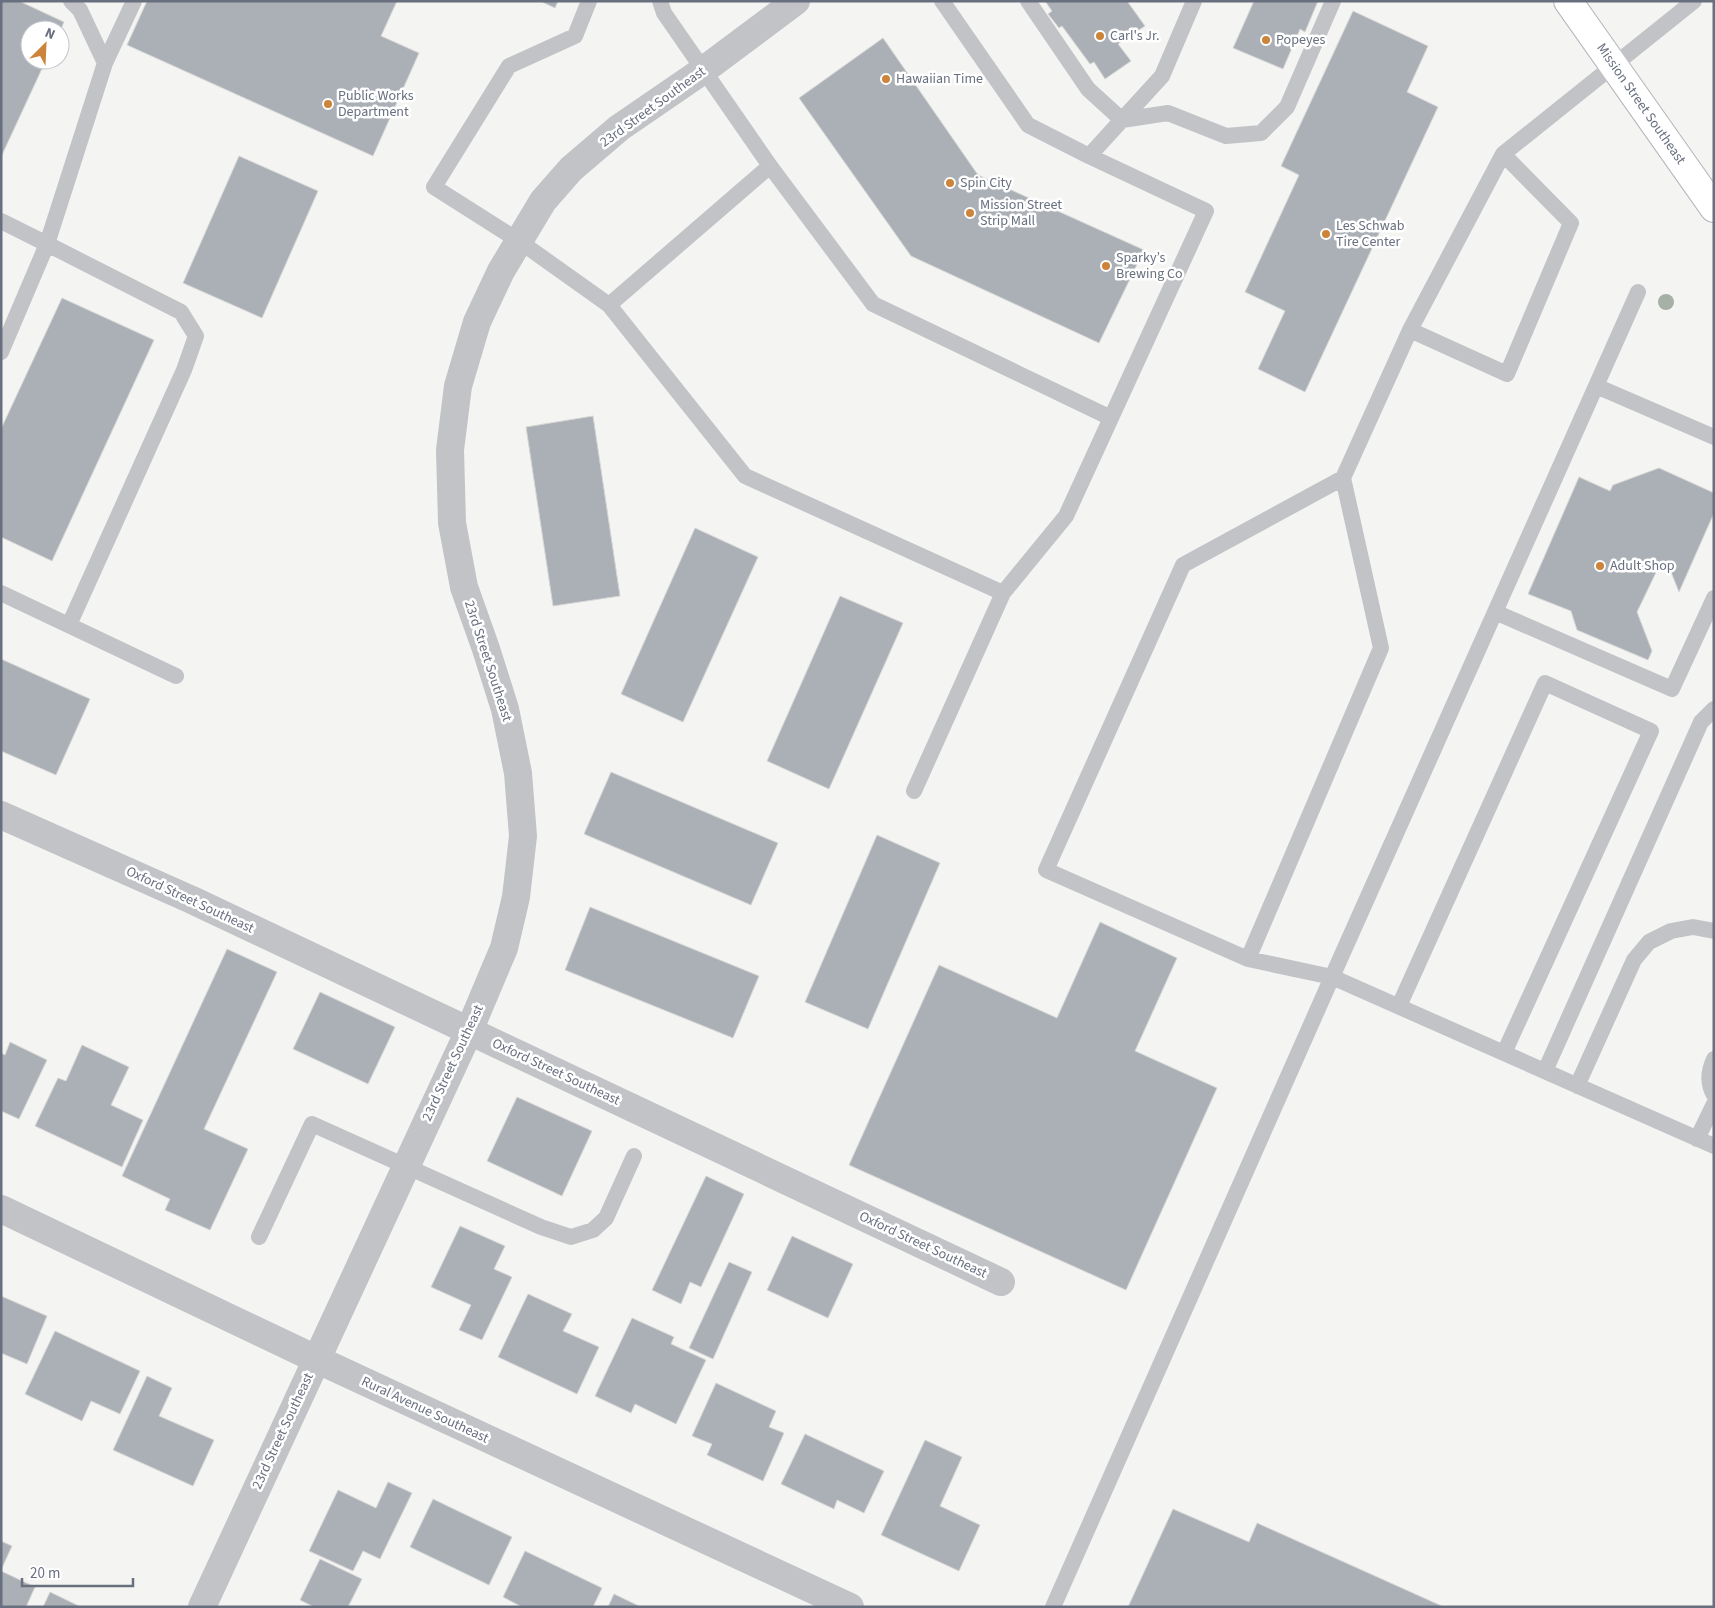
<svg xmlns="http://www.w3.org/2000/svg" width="1715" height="1608" viewBox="0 0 1715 1608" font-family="'Source Sans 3',sans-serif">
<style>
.building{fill:#abafb6;stroke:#d6d7d5}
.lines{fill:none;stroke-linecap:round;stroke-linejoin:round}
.highway-casing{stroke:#b4b6ba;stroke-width:30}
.lane{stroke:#c2c3c7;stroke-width:16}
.street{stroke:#c2c3c7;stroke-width:28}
.highway{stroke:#fff;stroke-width:28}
.tree{fill:#a6b0a6}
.poi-dot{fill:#cc843b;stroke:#fff;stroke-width:2}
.labels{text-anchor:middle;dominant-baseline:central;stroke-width:5;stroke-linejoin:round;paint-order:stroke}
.poi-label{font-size:14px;fill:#686f7f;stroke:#fff;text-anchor:start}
.street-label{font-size:14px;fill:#686f7f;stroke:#fff}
</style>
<rect width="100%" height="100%" fill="#f4f5f2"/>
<path class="building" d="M1,1H19L64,22L60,31L30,30V60H46L1,157Z
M147,1H397L381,36L419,53L373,156L127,45Z
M540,1H558L555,8Z
M1045,1H1127L1145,26L1118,44L1131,61L1105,79L1094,62L1090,64L1062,26L1059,28L1048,14L1052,11Z
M1254,1H1318L1305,32L1300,29L1283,69L1233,48Z
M1353,11L1428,46L1407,92L1438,107L1305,392L1258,369L1285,311L1245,292L1299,175L1281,166Z
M883,38L978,175L1144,250L1099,343L911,256L799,98Z
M239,156L318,191L262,318L183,283Z
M62,298L154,340L52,561L1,537V429Z
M593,416L620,596L553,606L526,427Z
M1659,468L1714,493V513L1679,592L1669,567L1660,564L1637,612L1652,651L1648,660L1577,630L1571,611L1528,594L1579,477L1610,491L1613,485Z
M695,528L758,557L683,722L621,694Z
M840,596L903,623L829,789L767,761Z
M1,659L90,699L56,775L1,751Z
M611,772L778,843L751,905L584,834Z
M877,835L940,863L868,1029L805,1002Z
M590,907L759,976L733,1038L565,970Z
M1100,922L1177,958L1135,1051L1217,1088L1126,1290L849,1165L939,965L1057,1018Z
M227,949L277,972L204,1129L248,1149L210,1230L165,1210L170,1199L122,1176Z
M320,992L395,1027L368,1084L293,1049Z
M10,1042L47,1060L19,1119L1,1111V1053L5,1055Z
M82,1045L129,1067L111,1105L143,1120L122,1167L35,1126L58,1078L66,1081Z
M517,1097L592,1131L562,1196L487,1161Z
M706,1176L744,1194L701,1287L690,1282L681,1304L652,1290Z
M460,1226L505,1246L494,1269L512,1277L482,1340L459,1330L471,1305L431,1287Z
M792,1236L853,1264L828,1318L767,1290Z
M729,1262L752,1272L713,1359L689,1348Z
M528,1294L572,1314L563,1331L599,1347L577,1394L498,1357Z
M1,1296L47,1316L27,1364L1,1353Z
M632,1318L674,1337L671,1344L706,1360L676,1424L635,1404L631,1413L595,1396Z
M55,1331L140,1371L120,1414L91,1401L82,1421L25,1394Z
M147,1376L172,1388L159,1416L214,1440L193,1486L113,1450Z
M716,1383L776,1411L769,1427L784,1433L763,1481L707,1455L712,1444L692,1436Z
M805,1434L884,1471L864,1513L837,1500L834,1509L781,1484Z
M925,1440L962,1457L940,1506L980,1525L959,1571L881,1535Z
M388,1482L412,1493L380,1559L363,1551L353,1571L309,1551L338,1490L376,1508Z
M433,1499L512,1537L489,1585L410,1547Z
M1173,1509L1249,1542L1257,1523L1444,1607H1128Z
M1,1541L12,1546L1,1570Z
M525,1551L602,1588L593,1607H522L503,1597Z
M320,1559L362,1579L348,1607H314L300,1600Z
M1,1571L35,1587L26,1607H1Z
M50,1592L81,1607H43Z
M614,1594L641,1607H608Z"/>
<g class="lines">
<g class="highway-casing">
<path id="highway" d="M1568,1L1714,208"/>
</g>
<path class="lane" d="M71,1L80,10L105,63L134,1
M589,1L575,36L509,66L434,187L519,241L609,305L745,476L1003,593L1066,516L1206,211L1089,156
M660,1L664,13L770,166L873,304L1111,418
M942,1L1028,125L1089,156L1162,76L1194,1
M1028,1L1088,89L1122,120L1168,113L1226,136L1261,133L1287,107L1333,1
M1,221L47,244L1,352
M609,305L770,166
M1410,330L1507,374L1571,223L1503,154
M1596,386L1714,437
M1343,478L1183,565L1046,870L1248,959L1381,648L1343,478L1410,330L1503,154L1694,1
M1,593L176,676
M1495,612L1672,689L1714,598
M69,625L184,370L196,336L181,312L47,244L105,63
M914,791L1003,593
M1248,959L1332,977L1638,292
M1399,1006L1545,683L1651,731L1504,1053
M1714,1059C1708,1072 1707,1083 1714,1095
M1545,1071L1701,722L1714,709
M1577,1086L1634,960L1649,942L1671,931L1693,927L1714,931
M1697,1139L1714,1104
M259,1237L312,1124L541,1227L571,1237L593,1230L606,1218L634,1156
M1053,1607L1332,977L1714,1146"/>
<path class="street" d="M1,815L192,900L1001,1282
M1,1209L316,1359L850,1607
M202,1607L469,1031L504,948L516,897L523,836L518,773L505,709L486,649L464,587L452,523L450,450L458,386L477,322L501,271L543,201L571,169L619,128L705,69L796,1"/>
<use href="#highway" class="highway"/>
</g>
<circle class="tree" cx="1666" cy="302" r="8"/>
<g class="poi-dot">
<circle cx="1100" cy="36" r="5"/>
<circle cx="1266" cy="40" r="5"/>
<circle cx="886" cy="79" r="5"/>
<circle cx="328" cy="104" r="5"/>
<circle cx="950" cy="183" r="5"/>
<circle cx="970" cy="213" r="5"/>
<circle cx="1326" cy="234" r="5"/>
<circle cx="1106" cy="266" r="5"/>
<circle cx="1600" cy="566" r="5"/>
</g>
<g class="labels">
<g class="poi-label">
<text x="1110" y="36">Carl's Jr.</text>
<text x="1276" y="40">Popeyes</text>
<text x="896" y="79">Hawaiian Time</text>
<text x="338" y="96">Public Works<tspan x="338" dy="16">Department</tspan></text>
<text x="960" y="183">Spin City</text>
<text x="980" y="205">Mission Street<tspan x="980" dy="16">Strip Mall</tspan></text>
<text x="1336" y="226">Les Schwab<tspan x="1336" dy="16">Tire Center</tspan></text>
<text x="1116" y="258">Sparky’s<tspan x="1116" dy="16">Brewing Co</tspan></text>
<text x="1610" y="566">Adult Shop</text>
</g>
<g class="street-label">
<text transform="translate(1641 104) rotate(55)">Mission Street Southeast</text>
<text transform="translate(653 107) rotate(-36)">23rd Street Southeast</text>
<text transform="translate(488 661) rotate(72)">23rd Street Southeast</text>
<text transform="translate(190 900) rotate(25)">Oxford Street Southeast</text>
<text transform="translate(453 1063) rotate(-65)">23rd Street Southeast</text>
<text transform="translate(556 1072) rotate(25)">Oxford Street Southeast</text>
<text transform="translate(923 1245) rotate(25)">Oxford Street Southeast</text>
<text transform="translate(425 1410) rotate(25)">Rural Avenue Southeast</text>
<text transform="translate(283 1431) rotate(-65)">23rd Street Southeast</text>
</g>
</g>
<rect width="1715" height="1608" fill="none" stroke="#686f7f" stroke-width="5"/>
<g transform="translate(45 45) rotate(24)"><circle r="24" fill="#ffffff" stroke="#c3c5cc"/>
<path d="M0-4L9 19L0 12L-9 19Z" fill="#cc843b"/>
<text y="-8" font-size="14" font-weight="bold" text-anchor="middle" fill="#686f7f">N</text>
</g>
<path d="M22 1578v8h111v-8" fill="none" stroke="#686f7f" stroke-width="2.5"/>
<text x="30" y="1578" font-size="15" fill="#686f7f" stroke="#ffffff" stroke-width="4" paint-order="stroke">20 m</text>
</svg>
